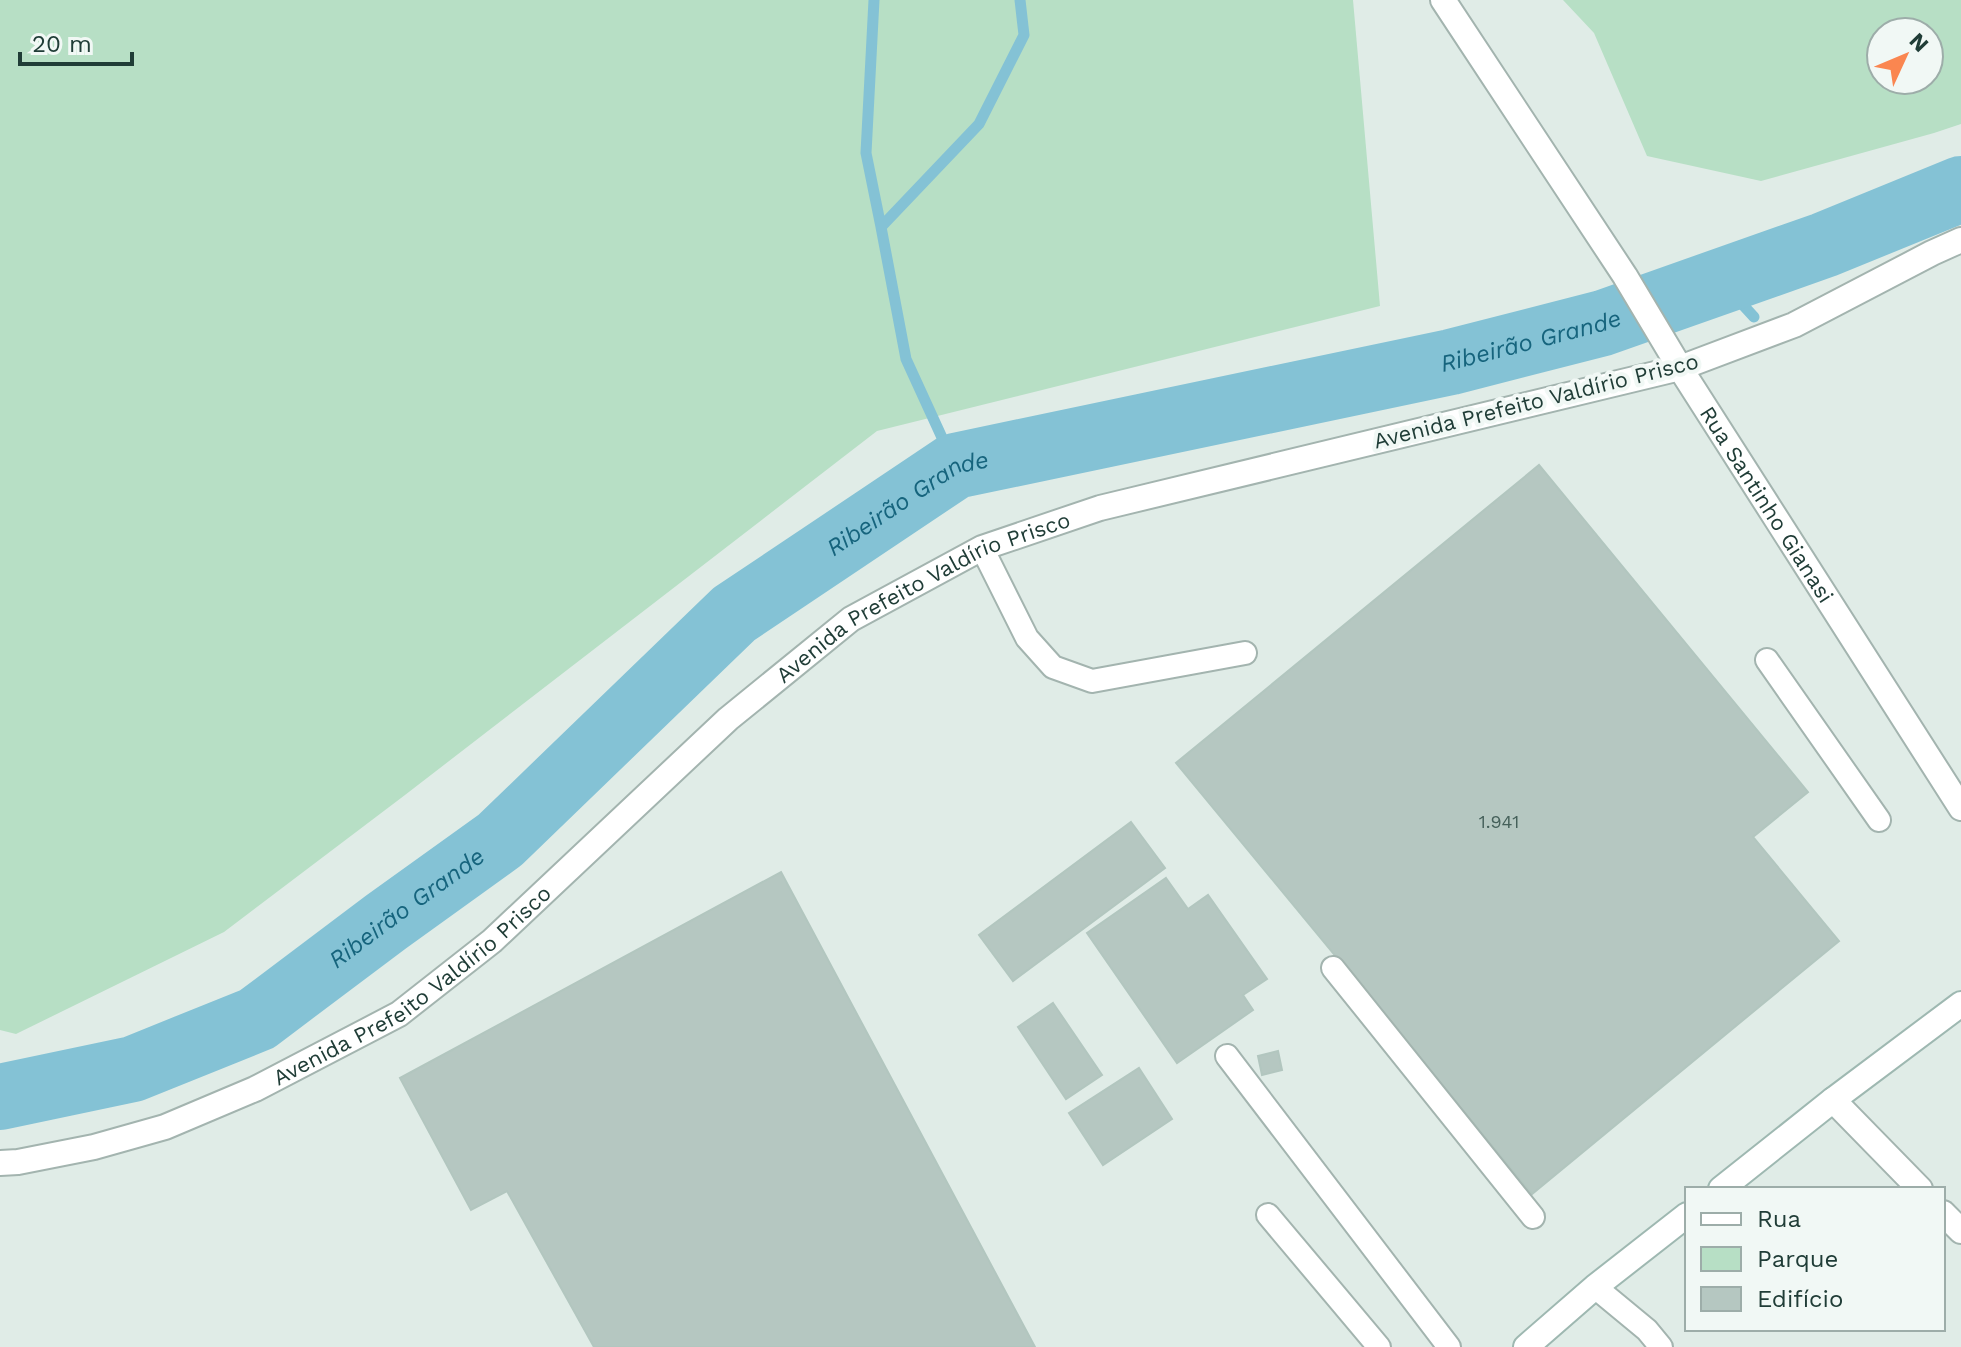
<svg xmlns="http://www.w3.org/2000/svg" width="1961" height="1347" viewBox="0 0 1961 1347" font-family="'Work Sans',sans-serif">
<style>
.green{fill:#b7dfc5;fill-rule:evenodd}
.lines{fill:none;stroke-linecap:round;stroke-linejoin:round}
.stream{stroke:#84c2d5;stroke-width:11}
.river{stroke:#84c2d5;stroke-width:66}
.building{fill:#b5c7c1;stroke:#b2c6bf;stroke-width:2}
.service-casing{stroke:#a3b4af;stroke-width:26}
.minor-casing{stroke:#a3b4af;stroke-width:28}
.tertiary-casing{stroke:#a3b4af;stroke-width:28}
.secondary-casing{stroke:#9eb8b1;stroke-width:28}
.service{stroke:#fff;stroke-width:22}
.minor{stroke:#fff;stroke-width:24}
.tertiary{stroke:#fff;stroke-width:24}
.secondary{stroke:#fff;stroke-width:24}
.labels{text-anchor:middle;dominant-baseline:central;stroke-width:8;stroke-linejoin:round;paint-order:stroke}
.number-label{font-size:18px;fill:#45605a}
.street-label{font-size:22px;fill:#203d37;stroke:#f1f8f5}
.water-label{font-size:24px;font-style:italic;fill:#16647d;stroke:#f1f8f5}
</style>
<rect width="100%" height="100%" fill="#e0ece7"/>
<path class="green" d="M0,0H1353L1380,306L877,431L405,795L224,932L16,1034L0,1030Z
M1563,0H1961V124L1934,133L1761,181L1647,156L1594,33ZM1881,32H1929V80H1881Z"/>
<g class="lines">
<path class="stream" d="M874,0L866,153L881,227
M1720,280L1754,317
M955,466L906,359L881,227L979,124L1024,35L1020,0"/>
<path class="river" id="s1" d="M0,1097L133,1069L257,1019L386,922L500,840L734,614L955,466L1451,362L1603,323L1824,245L1961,189"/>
</g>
<path class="building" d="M1539,465L1808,792L1753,837L1839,941L1532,1194L1176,763Z
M1131,822L1165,868L1013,981L979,935Z
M781,872L1035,1347H594L507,1191L471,1210L400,1078Z
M1166,878L1188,909L1208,895L1267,979L1243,995L1253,1010L1177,1063L1087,933Z
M1053,1003L1102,1075L1066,1099L1018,1027Z
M1278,1051L1282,1070L1262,1075L1258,1056Z
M1139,1068L1172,1119L1103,1165L1069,1113Z"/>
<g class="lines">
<g class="service-casing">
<path id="service" d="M982,548L1027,638L1053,667L1092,681L1245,653
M1767,660L1879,820
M1333,968L1533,1217
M1227,1056L1449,1347
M1268,1215L1379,1347
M1595,1287L1647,1330L1661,1347"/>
</g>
<g class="minor-casing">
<path id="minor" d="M1443,0L1625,276L1680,368L1794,325L1932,253L1961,240"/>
</g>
<g class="tertiary-casing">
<g id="tertiary">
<path d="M1833,1100L1920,1189"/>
<path id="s2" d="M0,1163L18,1162L94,1147L165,1127L255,1089L399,1014L492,941L728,719L851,619L982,548L1100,508L1680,368L1961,808"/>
<path d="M1943,1213L1961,1231"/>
</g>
</g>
<g class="secondary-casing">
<path id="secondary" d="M1721,1189L1833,1100L1961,1004
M1526,1347L1595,1287L1687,1215"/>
</g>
<use href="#service" class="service"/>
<use href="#minor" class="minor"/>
<use href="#tertiary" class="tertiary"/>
<use href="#secondary" class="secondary"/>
</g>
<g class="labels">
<g class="number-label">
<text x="1499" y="821">1.941</text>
</g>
<g class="street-label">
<text transform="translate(1536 401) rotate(-14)">Avenida Prefeito Valdírio Prisco</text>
<text stroke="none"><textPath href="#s2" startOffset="2062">Rua Santinho Gianasi</textPath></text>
<text stroke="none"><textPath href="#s2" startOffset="1104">Avenida Prefeito Valdírio Prisco</textPath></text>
<text stroke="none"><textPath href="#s2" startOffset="456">Avenida Prefeito Valdírio Prisco</textPath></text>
</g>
<g class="water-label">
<text stroke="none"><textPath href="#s1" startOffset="1752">Ribeirão Grande</textPath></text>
<text stroke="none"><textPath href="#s1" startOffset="1104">Ribeirão Grande</textPath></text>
<text stroke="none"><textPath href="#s1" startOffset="456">Ribeirão Grande</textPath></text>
</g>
</g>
<rect x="1685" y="1187" width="260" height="144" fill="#f1f8f5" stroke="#9dada9" stroke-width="2"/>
<rect x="1701" y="1213" width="40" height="12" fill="#ffffff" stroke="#9dada9" stroke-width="2"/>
<text x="1757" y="1227" font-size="24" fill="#203d37">Rua</text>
<rect x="1701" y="1247" width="40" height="24" fill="#b7dfc5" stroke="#9dada9" stroke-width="2"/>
<text x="1757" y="1267" font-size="24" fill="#203d37">Parque</text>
<rect x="1701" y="1287" width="40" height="24" fill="#b5c7c1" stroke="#9dada9" stroke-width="2"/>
<text x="1757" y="1307" font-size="24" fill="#203d37">Edifício</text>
<g transform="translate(1905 56) rotate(46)"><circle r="38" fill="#f1f8f5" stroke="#9dada9" stroke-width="2"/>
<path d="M0-6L14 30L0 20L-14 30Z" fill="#fa8650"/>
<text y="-12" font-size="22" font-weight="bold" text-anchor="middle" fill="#203d37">N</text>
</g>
<path d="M20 52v12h112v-12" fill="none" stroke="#203d37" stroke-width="4"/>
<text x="32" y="52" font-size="24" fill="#203d37" stroke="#f1f8f5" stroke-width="6" paint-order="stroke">20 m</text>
</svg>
